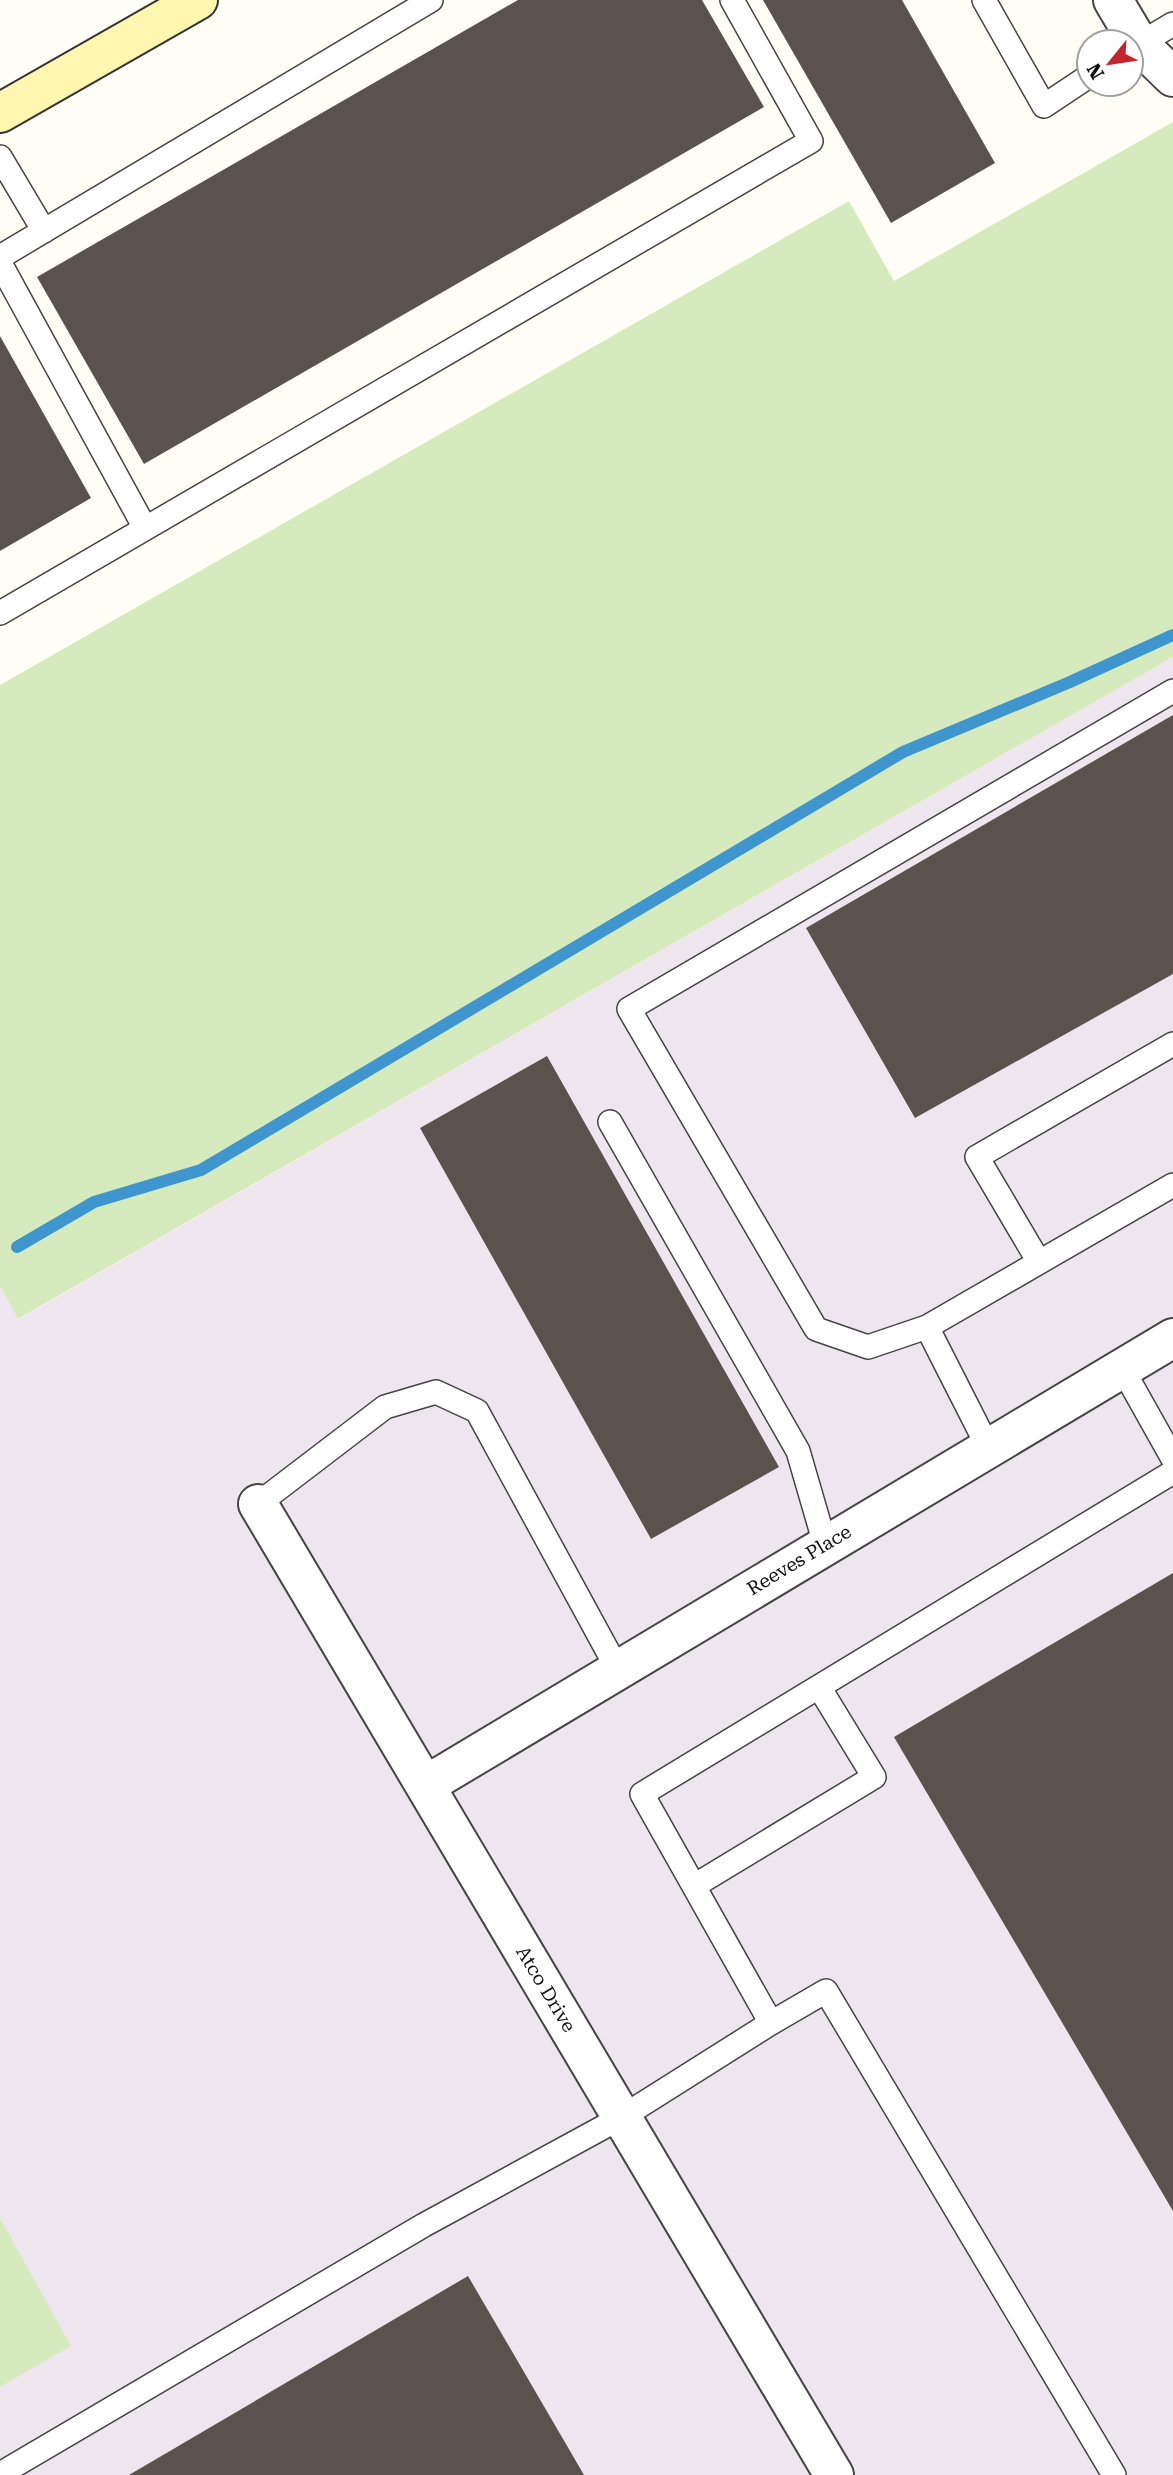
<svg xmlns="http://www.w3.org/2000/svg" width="1173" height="2475" viewBox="0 0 1173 2475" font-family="'Roboto Serif',serif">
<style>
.industrial{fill:#eee6ef}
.green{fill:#d5ebbd}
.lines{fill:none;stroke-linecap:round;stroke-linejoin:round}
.stream{stroke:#3f96cf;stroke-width:12}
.building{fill:#5a524d}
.lane-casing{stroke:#444;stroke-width:26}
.street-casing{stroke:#444;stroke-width:42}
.secondary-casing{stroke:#333;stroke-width:42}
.lane{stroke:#fff;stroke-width:23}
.street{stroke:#fff;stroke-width:38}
.secondary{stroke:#fff6b0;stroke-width:38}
.labels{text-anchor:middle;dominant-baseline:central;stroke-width:7;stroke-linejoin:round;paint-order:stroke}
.street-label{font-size:19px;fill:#111;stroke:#fff}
</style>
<rect width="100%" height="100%" fill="#fffdf5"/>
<path class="industrial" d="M1173,657V2475H0V2387L70,2346L0,2218V1286L19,1319Z"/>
<path class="green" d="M1173,122V657L18,1319L0,1286V685L849,201L894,281Z
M0,2218L71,2346L0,2387Z"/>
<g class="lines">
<path class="stream" d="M17,1247L94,1202L201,1170L903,752L1070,682L1173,635"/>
</g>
<path class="building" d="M518,0H702L764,107L144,464L37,277Z
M763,0H902L995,163L891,223Z
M0,336L91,498L0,551Z
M1173,715V974L915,1118L806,928Z
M547,1056L779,1467L651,1539L420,1128Z
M1173,1573V2211L894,1737Z
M468,2276L584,2475H129Z"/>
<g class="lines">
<g class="lane-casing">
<path id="lane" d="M984,0L1044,106L1089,76
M1131,49L1173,24
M0,157L44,231
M0,257L431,0
M0,263L145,528
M0,613L811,141L732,0
M610,1122L798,1451L825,1544
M1039,1262L977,1157L1173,1044
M927,1327L1173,1185
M1122,1368L1173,1459
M988,1447L927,1327L868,1347L816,1329L629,1009L1173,691
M258,1504L385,1407L436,1392L477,1411L618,1670
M694,1886L874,1777L819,1687
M771,2023L826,1991L1114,2475
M0,2474L424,2225L622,2117L771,2023L642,1794L1173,1472"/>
</g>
<g class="street-casing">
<path id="street" d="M1113,0L1139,44L1173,77
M258,1504L834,2475
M426,1785L1173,1338"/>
</g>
<g class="secondary-casing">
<path id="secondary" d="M0,113L198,0"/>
</g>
<use href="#lane" class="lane"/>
<use href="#street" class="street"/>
<use href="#secondary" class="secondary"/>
</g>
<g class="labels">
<g class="street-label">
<text transform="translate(799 1560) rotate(-31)">Reeves Place</text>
<text transform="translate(546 1989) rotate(59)">Atco Drive</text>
</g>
</g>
<g transform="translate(1110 63) rotate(240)"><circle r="33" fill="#ffffff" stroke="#a0a0a0" stroke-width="2"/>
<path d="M0-5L12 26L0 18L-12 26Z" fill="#c4262e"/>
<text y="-10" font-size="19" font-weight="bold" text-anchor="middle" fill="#111111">N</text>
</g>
</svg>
